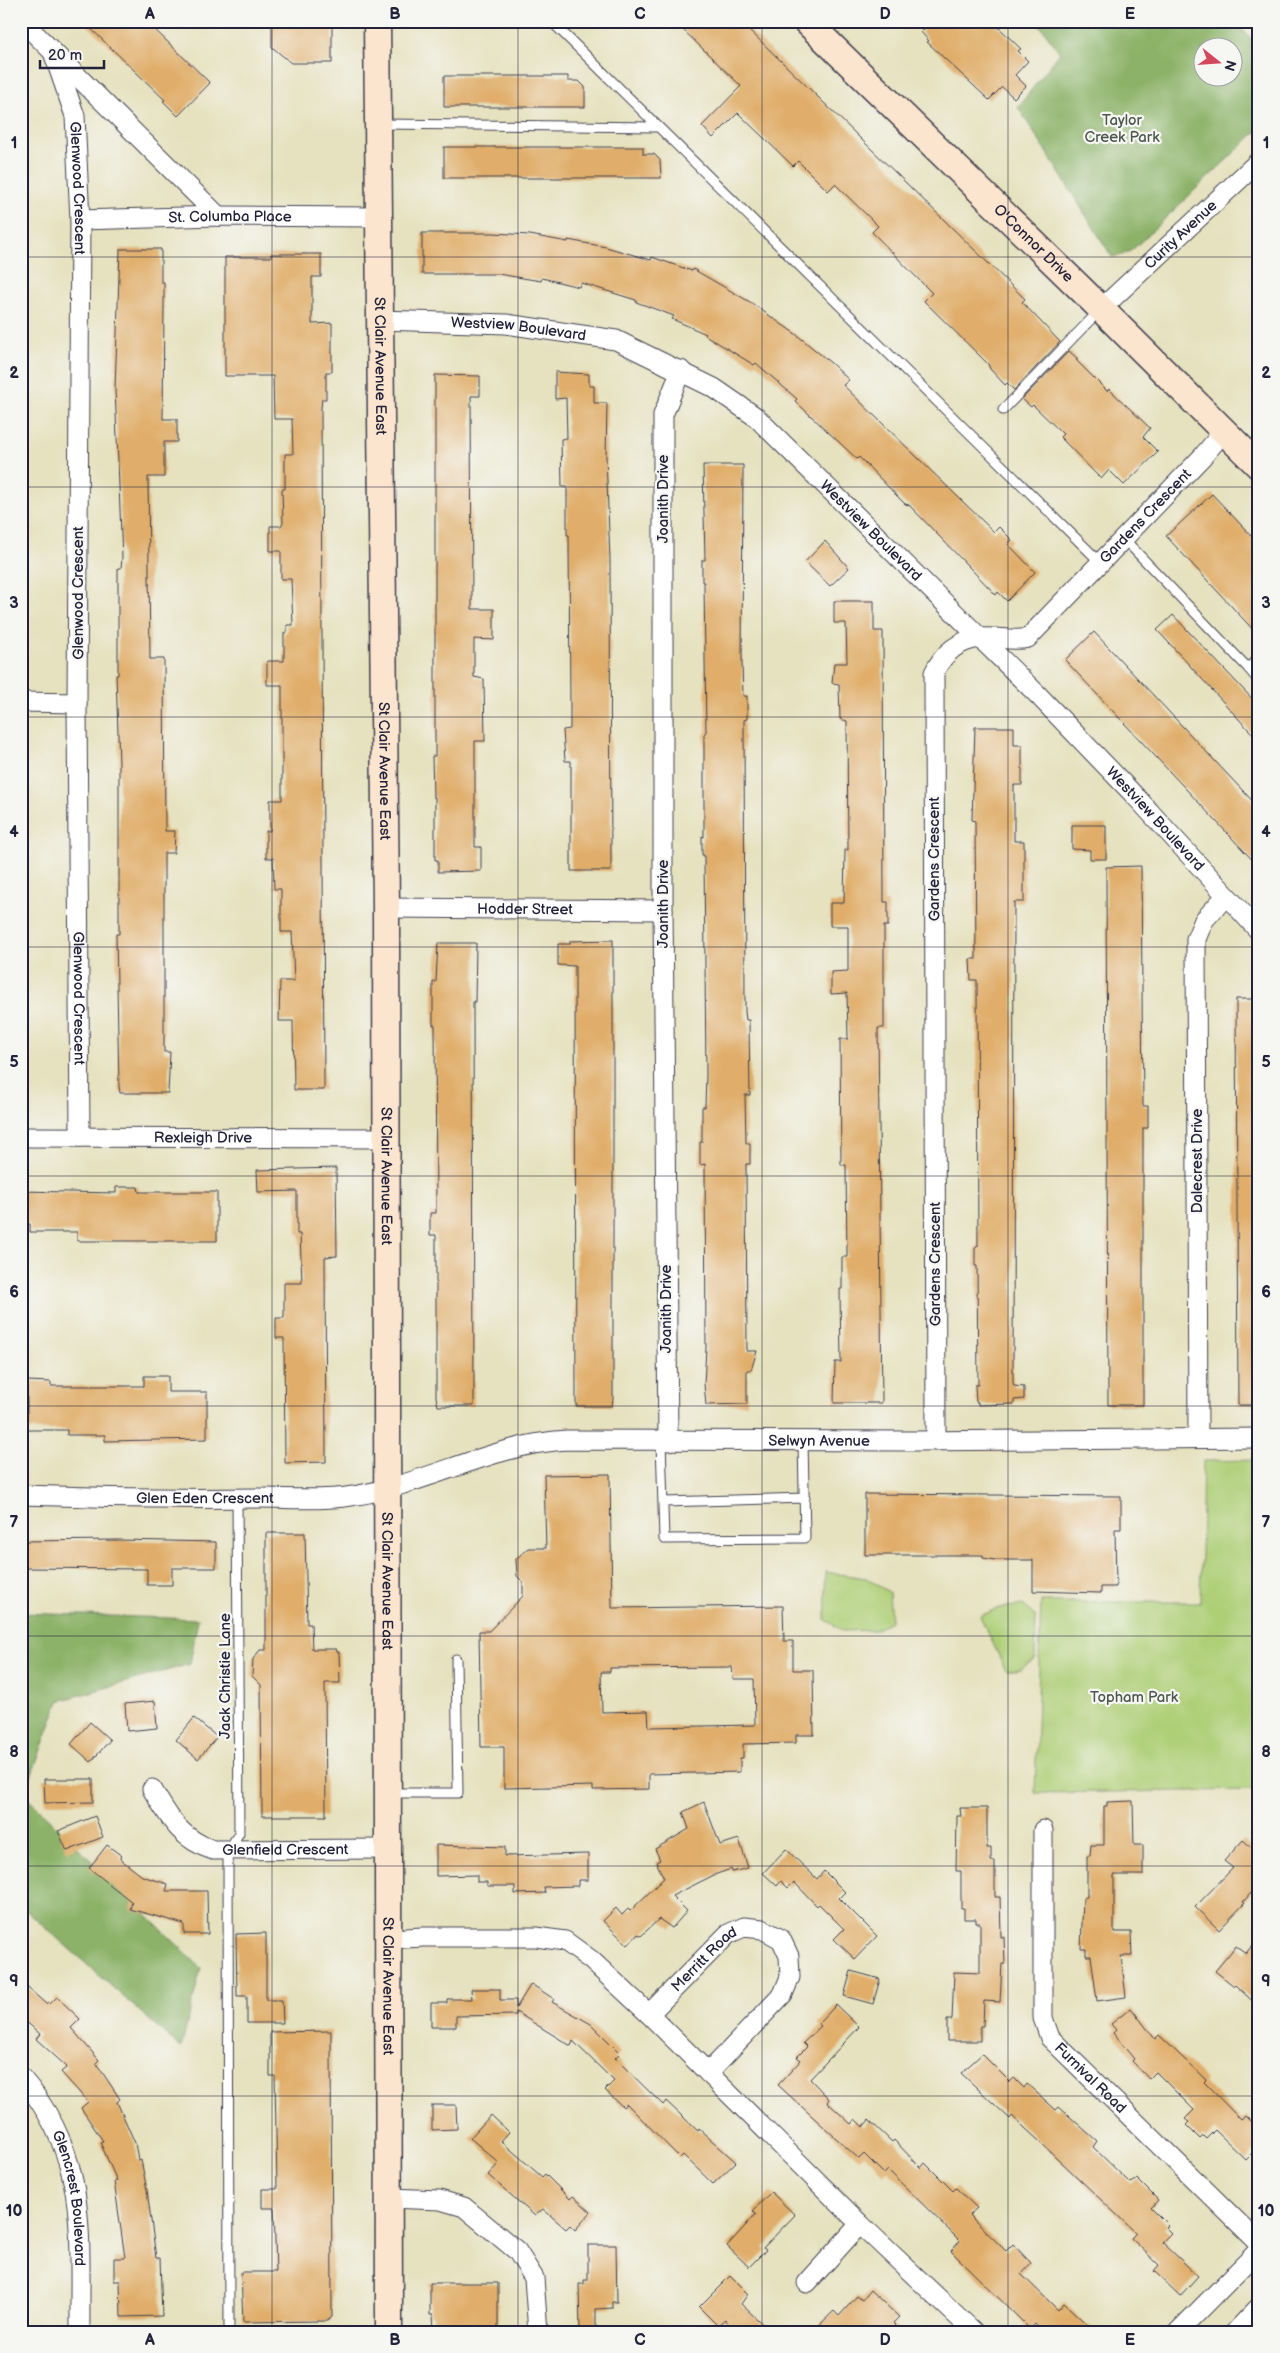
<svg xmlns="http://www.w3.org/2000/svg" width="1280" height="2353" viewBox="0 0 1280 2353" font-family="'Balsamiq Sans',sans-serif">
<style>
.green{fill:#afcf77;stroke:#687859}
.forest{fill:#8bb268;stroke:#566a52;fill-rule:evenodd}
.building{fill:#e0ae6b;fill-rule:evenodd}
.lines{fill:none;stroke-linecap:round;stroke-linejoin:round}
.service-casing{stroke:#3f3f4f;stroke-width:11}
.minor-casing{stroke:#3f3f4f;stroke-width:21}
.secondary-casing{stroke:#3f3f4f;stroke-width:29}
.service{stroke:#fff;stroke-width:9}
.minor{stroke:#fff;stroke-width:19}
.secondary{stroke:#fce5cf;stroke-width:26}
.grid{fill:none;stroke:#22223b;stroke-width:1;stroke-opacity:0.55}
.labels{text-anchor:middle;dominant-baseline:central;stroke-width:4.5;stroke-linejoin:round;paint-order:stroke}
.park-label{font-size:15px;fill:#4c564d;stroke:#f6f6f2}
.street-label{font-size:15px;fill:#22223b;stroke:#f6f6f2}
.neatline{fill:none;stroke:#22223b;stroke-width:2}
.grid-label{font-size:16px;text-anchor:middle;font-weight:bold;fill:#22223b}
</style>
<rect width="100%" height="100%" fill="#f6f6f2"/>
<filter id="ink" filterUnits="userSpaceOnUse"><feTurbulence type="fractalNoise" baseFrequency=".02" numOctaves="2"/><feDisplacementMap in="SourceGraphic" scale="10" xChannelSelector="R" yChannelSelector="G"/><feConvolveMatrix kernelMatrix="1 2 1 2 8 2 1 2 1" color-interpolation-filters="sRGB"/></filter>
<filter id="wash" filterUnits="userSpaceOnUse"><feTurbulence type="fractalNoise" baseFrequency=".0096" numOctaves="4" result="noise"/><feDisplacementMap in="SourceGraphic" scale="20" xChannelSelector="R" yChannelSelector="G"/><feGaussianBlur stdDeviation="1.12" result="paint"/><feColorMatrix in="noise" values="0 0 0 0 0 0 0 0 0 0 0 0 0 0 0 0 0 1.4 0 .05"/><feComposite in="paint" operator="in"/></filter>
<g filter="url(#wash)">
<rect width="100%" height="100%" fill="#e6e1be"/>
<path class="green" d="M1259,1460V1790L1035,1793L1041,1602H1200L1203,1461Z
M825,1572L866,1578L889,1592L891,1621L876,1630L843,1631L826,1620Z
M1023,1605L1036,1616L1035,1659L1021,1669L1006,1671L980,1616L999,1608Z"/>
<path class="forest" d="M1037,21H1234L1259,46V129L1132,250L1122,255L1112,257L1018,107L1060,53ZM1202,48H1232V78H1202Z
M21,1613L198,1619L190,1664L59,1701L24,1795L201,1968L181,2048L21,1906Z"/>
<g id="blocks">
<path class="building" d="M83,21H146L210,83L178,116L163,101L165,100Z
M272,21H332V63H291L272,47Z
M674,21H740L1025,299L1022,302L1060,342L1014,390L1007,383L1005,385L990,369L988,364L924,301L932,293L872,232L878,226L835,184L828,191L798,161L793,166L738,113L713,138L702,126L741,86Z
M932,21H992L1021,49L1018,51L1028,61L1015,75L1026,86L1014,98L1002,87L989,100L927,42L929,41L921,32Z
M444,76H568V81H579L585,87V107H444Z
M444,147H643V154H654L660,160L661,178H444Z
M422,233H493L530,235L568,242V240L606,247L651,260L652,257L692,271L693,269L750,302L797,335L832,364L849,380L843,385L994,532L999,527L1012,540L1008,544L1035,572L1007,601L998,592L996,595L909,505L905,504L859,457L857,459L795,401L797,399L756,363L754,365L705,335L706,334L672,319L674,316L636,302V300L581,283L579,287L542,278L541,281L498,274H422Z
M120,249H161V282H164V305L163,419H177V442H164V477H148L150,659H164L165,831H175L174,853H164V1052H170L168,1093H120L119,1086L116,934H119V763L116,675H118V568H121L122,558L115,389Z
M271,254H321V277H312V324L332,323V372H326V399H322L321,408L324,1090H294L293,1021H279L280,981H294L292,932H281V889H274L273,858H266V831H270V800H282V685H267V661H284V633L287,632V625H293L291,579H281V551H270V526H281L283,523L282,489H285V454H293L292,419H274L273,376H225V257H271Z
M1069,351L1078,359L1076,360L1107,391L1109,389L1150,428L1143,437L1158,452L1124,485L1109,470L1101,479L1060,437L1063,434L1033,405L1031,407L1022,399Z
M555,372L589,374V386H594V403H607L606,457L610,559L611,871H571V761H565L563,730L570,729V710L569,535H567V487H562L561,439L567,438L566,398L555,399Z
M435,375L480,376V396H471L472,609H494V640L474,639V677L484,679L485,741H475V847H481V871L438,872V860H435V797H433L432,756H435Z
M703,465H743L742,662L743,696H747V719L744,720L745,1012L746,1020H749L750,1095H745L746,1143H750V1164H746L747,1351H757L751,1370H747V1404L706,1405L704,1384L706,1348L705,1164L700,1165V1142H702V1107H705L706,1074L704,855H702V836L704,837V734L706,732L704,582H702V560H705Z
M1212,494L1259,544V636L1166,536Z
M825,541L849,568L830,586L805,562Z
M834,601H874V631H883L884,902H888V926H884V1028H878L882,1403H834L835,1362H841L840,1289H842V1257H847L846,1165H841L840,1039H848L847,993L831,994V972L848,971V926H830V903H844L845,850H848L847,721L840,719L839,684L832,683L834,663H847L846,623H834Z
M1173,615L1259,706V741L1157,630Z
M1094,632L1259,808V867L1065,660Z
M975,727H1014V745H1022V785H1014V841H1024V902H1014L1013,1382L1014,1386L1024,1387V1399L1014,1400V1404L978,1405V1402H976L975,1385H978L977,1266H975V1248L978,1246L977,980H971L970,959H976L975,821L972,820Z
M1072,825H1106V859H1090V850L1072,849Z
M1141,866L1143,1106H1148V1128H1143V1405H1108L1106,867Z
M613,940V1398L612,1406H576L575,966L558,965V944H570V941Z
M438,943H476L475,1002H473L474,1406H438L436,1397V1235H430V1213H436L435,1025H433V982H436Z
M1236,999H1259V1405H1238Z
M336,1168L337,1256L325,1257L326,1462L285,1463L284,1338H276V1318H284V1283H302L300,1234H297V1191L258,1192L257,1170Z
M116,1187H138L139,1192H217V1241H77V1232H30V1224H21V1191L116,1193Z
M144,1376H168V1392H207V1439L105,1441V1435H67V1430H27V1381L51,1382V1386H144Z
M610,1474L612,1608L783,1606L784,1641H793V1670H813L814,1735H796V1743L743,1744V1758H740V1772L649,1774V1789L593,1790V1786L504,1788V1747H481L479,1631H489L523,1596V1582L517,1576L516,1559L528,1548H546L544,1475ZM732,1667L733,1679H754L755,1725L649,1727L648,1711L602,1712L601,1672H610V1668Z
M865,1494L1121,1496V1529H1115L1116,1587H1101V1593L1033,1591V1560H995L983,1558V1555H865Z
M266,1533H305L307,1624H311L312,1649H336L337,1652H339L340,1683H325L326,1816H262L261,1685L252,1676L253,1659L260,1650H266Z
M118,1540L216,1542V1568H172V1585H147V1569L21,1568V1541Z
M155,1701L157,1728L127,1731L125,1704Z
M194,1718L217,1737L198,1759L176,1740Z
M90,1722L110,1740L91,1762L71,1744Z
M44,1779H93V1802L45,1803Z
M1133,1801L1134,1845H1143V1875H1114V1932H1131L1132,1956H1121L1126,1997L1097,2001L1091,1956H1086V1949H1081L1083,1898L1087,1897V1856H1090L1091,1845H1104V1806H1107V1802Z
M704,1802L720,1845L739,1839L748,1868L732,1872L731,1869L714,1875L672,1896L687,1911L672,1928L659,1919L641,1936L638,1934L628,1945L603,1921L616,1908L622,1915L628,1909L630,1911L664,1878L656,1862L660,1860L655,1849L689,1829L683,1812Z
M960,1808H987V1848H991V1861H995V1897H1000L1001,1937H1004L1005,1964H1002L1000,2002L984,2001L983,2026H980V2041H947V2020H952L954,1972L980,1973V1923H976V1919H964V1908H961V1871H956L957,1816H961Z
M95,1816L103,1837L67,1851L58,1831Z
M1243,1840L1259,1854V1884L1243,1902L1245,1903L1219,1930L1195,1907L1233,1868L1224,1861Z
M107,1845L122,1856L120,1859L142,1876L168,1884L166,1891H207L208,1934H184V1924L130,1909L132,1902L89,1868Z
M436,1845L505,1847V1856L588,1854V1880H578V1886L544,1887L545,1893L515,1894V1886H487V1882H477V1875L436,1876Z
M786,1849L817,1879L824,1871L845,1892L839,1898L877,1936L855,1959L834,1939L844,1929L819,1904L817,1906L794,1882L788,1888L781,1881L777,1886L763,1873Z
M266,1933V2000H282L283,2023H247V1996H237L236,1934Z
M1259,1938V2007L1235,1985L1234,1986L1215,1971L1236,1946L1246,1953Z
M851,1971L880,1979L873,2004L844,1996Z
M21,1982L46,2004L48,2002L50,2004L57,1997L80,2019L71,2028L99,2060L96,2063L120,2099L117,2102L135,2143L138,2161L141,2160L147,2190L156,2258H160L162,2316L121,2317L120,2281H114V2258H125L114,2181H117L100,2142L103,2141L81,2108L88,2102L61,2072L67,2067L36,2039L40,2034L21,2017Z
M531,1984L554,1999L552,2002L591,2024L620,2053L615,2058L663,2105L666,2101L698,2131L699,2129L736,2162L713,2184L683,2155L680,2158L627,2104L623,2107L605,2090L614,2081L573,2041L571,2046L516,2012V2015L456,2016V2027H431V2003H447V1999H472L471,1989H500V2000H516V2008Z
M836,2005L859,2027L810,2079L829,2099L827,2102L851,2124L855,2119L863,2127L869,2120L892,2142L894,2140L921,2168L925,2163L953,2191L956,2188L977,2208L969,2215L1006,2251L1013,2244L1031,2263L1021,2274L1058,2310L1064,2303L1095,2332H1043L1035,2324L1030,2329L951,2251L960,2241L888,2170L884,2174L864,2154L859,2159L778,2085L801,2060L797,2057L807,2047L803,2043L821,2026L818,2024Z
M1131,2008L1155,2039L1159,2035L1206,2080L1204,2082L1241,2120L1246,2116L1259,2129V2147L1246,2160L1215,2130L1206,2139L1203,2136L1200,2139L1186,2125L1189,2122L1185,2119L1194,2110L1156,2072L1149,2079L1132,2061L1134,2059L1113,2033L1116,2030L1111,2024Z
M331,2031L332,2317L327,2321L243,2322L241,2272H276L274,2208H262V2189H277L275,2076H270V2032Z
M982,2054L1010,2082L1014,2078L1024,2088L1027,2084L1056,2110L1059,2107L1097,2141L1093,2147L1130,2183L1137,2179L1158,2200L1151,2208L1168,2225L1165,2227L1171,2233L1162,2242L1198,2276L1180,2296L1154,2271L1159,2265L1131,2238L1136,2233L1037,2139L1012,2116L1010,2119L961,2073Z
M432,2105H456L457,2129L432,2130Z
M491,2115L509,2132L501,2141L542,2177L545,2174L570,2199L573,2196L591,2212L575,2230L570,2225L566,2229L543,2209L535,2216L488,2175L499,2163L470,2138Z
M771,2192L795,2215L763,2248L766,2250L749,2267L727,2246L756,2214L753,2211Z
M588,2245H616L617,2302H612V2308L596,2309V2332H580L579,2284H584V2280H588Z
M730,2276L748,2294L741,2304L771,2332H734L725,2320L718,2326L699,2307Z
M430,2283H498V2332H434L433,2315H430Z
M870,2290L899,2317L893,2323L902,2332H812L834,2311L839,2316L857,2296L862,2300Z"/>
</g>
</g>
<g filter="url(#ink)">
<use href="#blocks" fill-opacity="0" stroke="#3f3f4f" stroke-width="1"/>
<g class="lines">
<g class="service-casing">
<path id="service" d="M551,21L1101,563
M381,124L657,127
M1003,410L1099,311
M1124,539L1248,668L1259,658
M1248,668L1259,681
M661,1441L664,1539L805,1538L803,1441
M663,1502L805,1498
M391,1793H458L456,1659
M229,2332L228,1851L239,1833L237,1498"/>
</g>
<g class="minor-casing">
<g id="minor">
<path d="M22,21L218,216"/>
<path id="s1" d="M53,52L75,116L80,220L77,703L80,1137"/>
<path id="s2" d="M80,220L218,216L380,217"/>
<path id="s3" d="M1101,309L1259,161"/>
<path id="s4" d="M380,320L506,324L616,340L714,388L756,417L1037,694L1137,798L1259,931"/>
<path d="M21,702L77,703"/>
<path id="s5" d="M386,908L663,910"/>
<path id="s6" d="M21,1137L387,1138"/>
<path d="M1198,1438L1196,939L1204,920L1226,896"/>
<path d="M668,1441L663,910V415L681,370"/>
<path id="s7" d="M936,1441L934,673C943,653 959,640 981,638C997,636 1012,642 1028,638L1203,456L1225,430"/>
<path id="s8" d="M21,1495C101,1498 181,1499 260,1498C290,1498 322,1501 352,1496C426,1485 492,1444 567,1440L915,1441L1259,1438"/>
<path id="s9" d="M152,1789C169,1817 180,1839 213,1850L388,1849"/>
<path id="s10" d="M1043,1830V2018L1050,2038L1259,2243"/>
<path d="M389,1939L423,1937H536L565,1941L591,1960L649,2014L860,2224L974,2332"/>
<path id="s11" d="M649,2014L728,1934L744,1927L762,1929L781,1939L789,1956L790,1977L783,1994L708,2073"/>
<path id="s12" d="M21,2077C90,2157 79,2234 80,2332"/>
<path d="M389,2198L440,2200L464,2207L517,2251L534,2278L538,2332"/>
<path d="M807,2283L860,2224"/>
<path d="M1178,2332L1259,2250"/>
<path d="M1235,2332L1259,2307"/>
</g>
</g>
<g class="secondary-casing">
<g id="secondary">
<path id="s13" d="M377,21L386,908L389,2332"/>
<path id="s14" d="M806,21L1083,291L1259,466"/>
</g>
</g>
<use href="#service" class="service"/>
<use href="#minor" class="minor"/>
<use href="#secondary" class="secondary"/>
</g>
</g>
<path class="grid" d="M272,21V2332M518,21V2332M762,21V2332M1008,21V2332M21,257H1259M21,487H1259M21,717H1259M21,947H1259M21,1176H1259M21,1406H1259M21,1636H1259M21,1866H1259M21,2096H1259"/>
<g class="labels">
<g class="park-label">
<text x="1122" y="120">Taylor<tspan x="1122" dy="17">Creek Park</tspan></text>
<text x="1134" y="1697">Topham Park</text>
</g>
<g class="street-label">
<text stroke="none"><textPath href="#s1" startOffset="140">Glenwood Crescent</textPath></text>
<text stroke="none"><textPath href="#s2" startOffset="150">St. Columba Place</textPath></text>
<text stroke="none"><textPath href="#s3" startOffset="109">Curity Avenue</textPath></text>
<text stroke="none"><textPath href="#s14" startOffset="318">O'Connor Drive</textPath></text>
<text stroke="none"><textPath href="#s4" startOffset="139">Westview Boulevard</textPath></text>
<text stroke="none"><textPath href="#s13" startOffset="345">St Clair Avenue East</textPath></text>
<text transform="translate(663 499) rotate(-90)">Joanith Drive</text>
<text stroke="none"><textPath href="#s7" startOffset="1046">Gardens Crescent</textPath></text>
<text stroke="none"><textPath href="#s4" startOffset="559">Westview Boulevard</textPath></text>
<text transform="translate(78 593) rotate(-90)">Glenwood Crescent</text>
<text stroke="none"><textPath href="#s13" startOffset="750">St Clair Avenue East</textPath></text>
<text stroke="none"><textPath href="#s4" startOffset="964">Westview Boulevard</textPath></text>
<text transform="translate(934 859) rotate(-90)">Gardens Crescent</text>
<text transform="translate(663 904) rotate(-90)">Joanith Drive</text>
<text stroke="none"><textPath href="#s5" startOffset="139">Hodder Street</textPath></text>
<text stroke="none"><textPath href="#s1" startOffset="950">Glenwood Crescent</textPath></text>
<text stroke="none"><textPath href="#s6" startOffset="182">Rexleigh Drive</textPath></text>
<text transform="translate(1197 1161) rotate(-90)">Dalecrest Drive</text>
<text stroke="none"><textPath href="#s13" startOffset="1155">St Clair Avenue East</textPath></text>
<text transform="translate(935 1264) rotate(-90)">Gardens Crescent</text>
<text transform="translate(666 1309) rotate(-90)">Joanith Drive</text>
<text stroke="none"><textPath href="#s8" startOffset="806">Selwyn Avenue</textPath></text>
<text stroke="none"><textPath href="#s8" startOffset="184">Glen Eden Crescent</textPath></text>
<text stroke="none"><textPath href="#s13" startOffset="1560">St Clair Avenue East</textPath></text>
<text transform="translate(225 1676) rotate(-90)">Jack Christie Lane</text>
<text stroke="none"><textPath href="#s9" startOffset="161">Glenfield Crescent</textPath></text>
<text stroke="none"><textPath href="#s11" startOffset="78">Merritt Road</textPath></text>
<text stroke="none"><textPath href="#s13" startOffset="1965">St Clair Avenue East</textPath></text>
<text stroke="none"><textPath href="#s10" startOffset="266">Furnival Road</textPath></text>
<text stroke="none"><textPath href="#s12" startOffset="134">Glencrest Boulevard</textPath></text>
</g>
</g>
<rect width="1280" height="2353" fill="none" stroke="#f6f6f2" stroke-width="55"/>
<g transform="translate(1218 62) rotate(107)"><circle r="24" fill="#f6f6f2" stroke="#a1a1a9"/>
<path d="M0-4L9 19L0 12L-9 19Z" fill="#d1495b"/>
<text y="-8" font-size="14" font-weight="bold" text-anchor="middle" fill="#22223b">N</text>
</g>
<path d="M40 60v8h64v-8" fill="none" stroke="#22223b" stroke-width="2.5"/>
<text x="48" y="60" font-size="15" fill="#22223b" stroke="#f6f6f2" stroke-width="4" paint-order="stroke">20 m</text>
<rect x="28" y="28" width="1224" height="2298" class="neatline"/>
<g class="grid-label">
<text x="150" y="19">A</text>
<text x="395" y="19">B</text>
<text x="640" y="19">C</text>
<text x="885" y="19">D</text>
<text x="1130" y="19">E</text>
<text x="14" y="148">1</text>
<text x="1266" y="148">1</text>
<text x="14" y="378">2</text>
<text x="1266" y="378">2</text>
<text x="14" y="608">3</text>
<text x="1266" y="608">3</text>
<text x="14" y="837">4</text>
<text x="1266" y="837">4</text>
<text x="14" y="1067">5</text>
<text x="1266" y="1067">5</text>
<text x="14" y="1297">6</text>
<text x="1266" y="1297">6</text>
<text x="14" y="1527">7</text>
<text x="1266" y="1527">7</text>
<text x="14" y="1757">8</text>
<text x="1266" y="1757">8</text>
<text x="14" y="1986">9</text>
<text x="1266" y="1986">9</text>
<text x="14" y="2216">10</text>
<text x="1266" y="2216">10</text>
<text x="150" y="2345">A</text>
<text x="395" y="2345">B</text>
<text x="640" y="2345">C</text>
<text x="885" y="2345">D</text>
<text x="1130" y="2345">E</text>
</g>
</svg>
